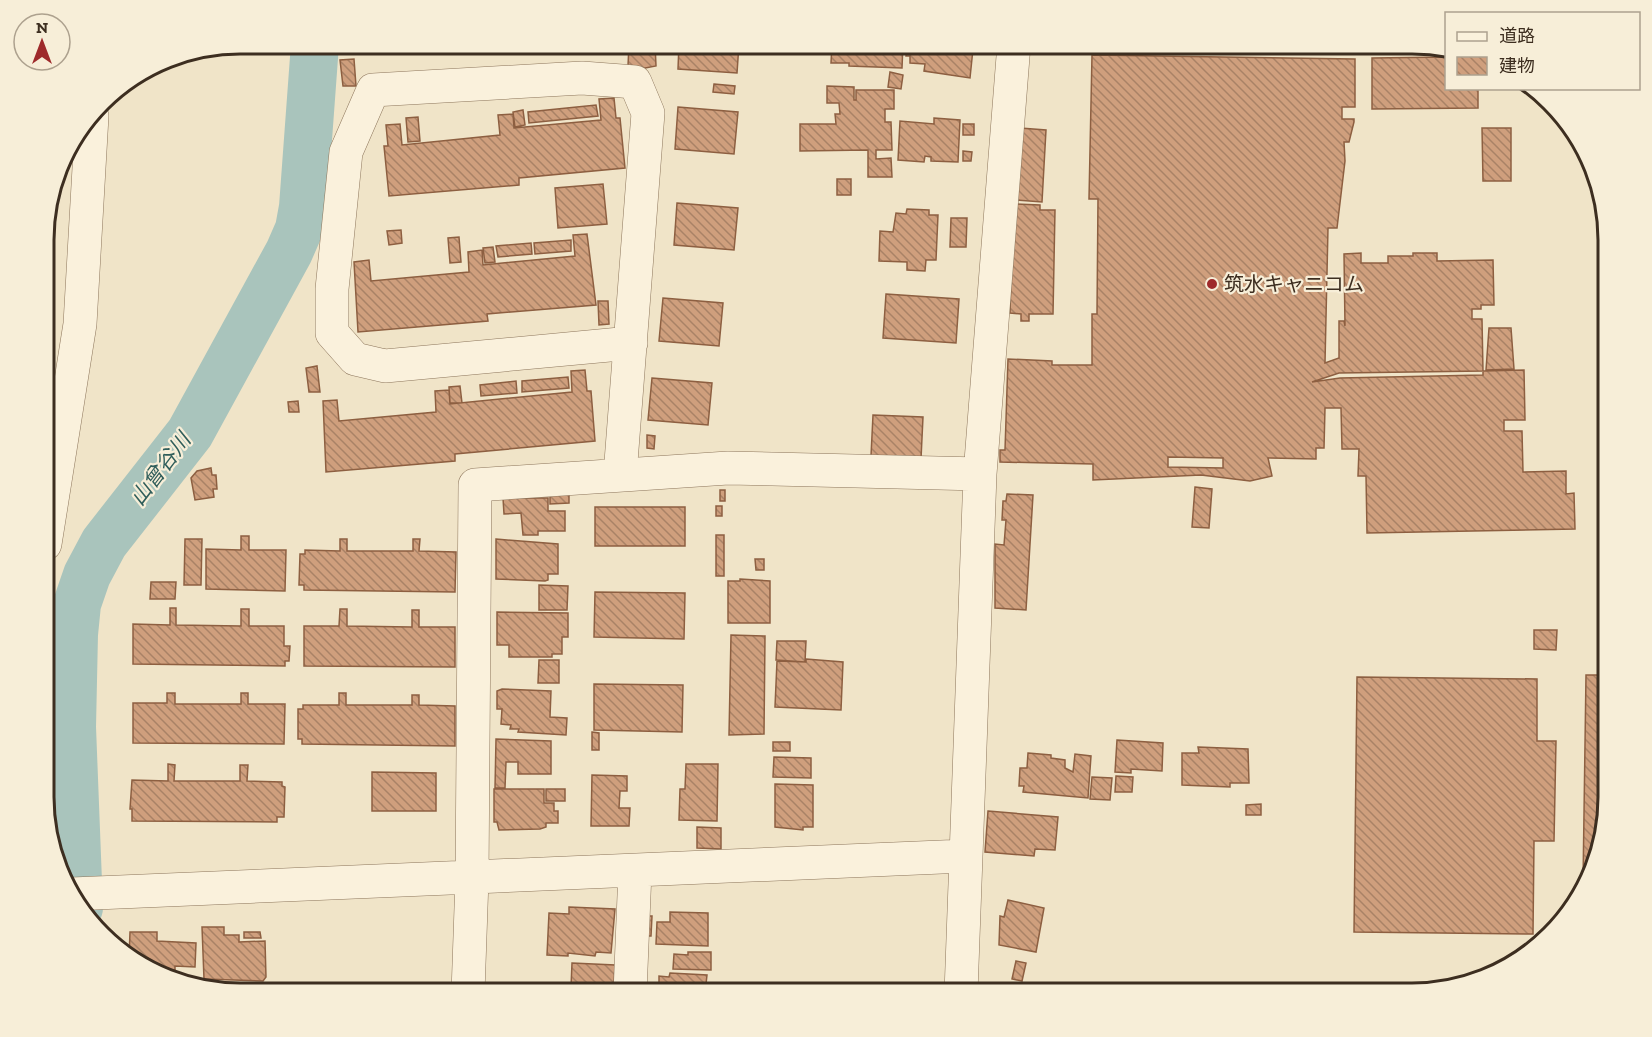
<svg xmlns="http://www.w3.org/2000/svg" width="1652" height="1037" viewBox="0 0 1652 1037" font-family="'Zilla Slab','Noto Sans JP',serif">
<style>
.lines{fill:none;stroke-linecap:round;stroke-linejoin:round}
.river{stroke:#a9c4bc;stroke-width:48}
.building{fill:url(#building-back-hatch);stroke:#8d5f41;stroke-width:1.5;fill-rule:evenodd}
.minor-casing{stroke:#8d765c;stroke-width:34}
.minor{stroke:#faf1dc;stroke-width:33}
.poi-dot{fill:#9e2a2b;stroke:#f7eed8;stroke-width:2}
.labels{text-anchor:middle;dominant-baseline:central;stroke-width:4.5;stroke-linejoin:round;paint-order:stroke}
.poi-label{font-size:20px;fill:#3d2e20;stroke:#f7eed8;text-anchor:start}
.water-label{font-size:21px;font-style:italic;fill:#2f5d5a;stroke:#f7eed8}
.rim{fill:none;stroke:#3d2e20;stroke-width:3}
</style>
<defs>
<pattern id="building-back-hatch" width="6" height="6" patternUnits="userSpaceOnUse" patternTransform="scale(1.5)"><rect width="6" height="6" fill="#cf9f7d"/><path d="M-1 5l2 2M0 0l6 6M5-1l2 2" fill="none" stroke="#a98266"/></pattern>
</defs>
<rect width="100%" height="100%" fill="#f0e4c8"/>
<g class="lines">
<path class="river" d="M79,908L72,727L74,634L77,604L87,575L104,543L190,433L289,252L299,229L303,207L315,44"/>
</g>
<path class="building" d="M629,44H655L656,66L640,69L628,66Z
M679,44H739L737,73L678,69Z
M832,44H903L902,68L849,66V63H831Z
M907,44H969V49H973L970,78L924,71L925,64L910,63V56H906Z
M1092,55L1355,59V107H1342V119H1354V122L1349,142H1344L1345,161L1337,228H1328L1325,363L1339,358V321H1344L1345,326L1344,254L1361,253V263H1388V256H1413V253H1437V261L1493,260L1494,305H1481V309H1472V319H1482L1483,371L1339,373L1312,382L1340,378L1483,375V371L1524,370L1525,420H1504V431H1522L1523,472L1566,471V494L1574,493L1575,529L1367,533L1366,476H1358L1359,449H1342L1341,408H1325L1324,448H1316V459L1268,458L1272,476L1250,481L1201,475L1093,480V464L1000,462V450H1005L1008,359L1052,361V365H1092V314H1097L1098,199H1089ZM1168,457L1223,458V468L1168,467Z
M1446,57V88H1478V108L1372,109V58Z
M354,59L356,86H343L340,60Z
M890,72L903,75L901,89L888,87Z
M714,84L735,86L734,94L713,92Z
M827,86L854,87V100H856V90H894V109H885V122H891L892,150H876V159L891,158L892,177H868V150L800,151V124H836L835,114H840L839,103H827Z
M614,98L616,118H620L625,168L519,178V185L389,196L384,146H388L386,125L400,124L402,145L500,135L498,115L513,114L514,128L601,120L599,99Z
M596,105L598,116L529,123L528,112Z
M678,107L738,112L734,154L675,149Z
M523,110L525,125L515,127L513,112Z
M418,117L420,141L408,142L406,118Z
M934,118L960,120L958,162L931,161V157L925,156L924,162L898,160L900,121L934,124Z
M963,124H974V135H963Z
M1020,128L1046,130L1042,202L1015,200Z
M1482,128H1511V181H1483Z
M963,151L972,152L971,161H963Z
M837,179H851V195H837Z
M603,184L607,224L558,228L555,188Z
M677,203L738,208L734,250L674,245Z
M1013,204L1040,205V210H1055L1053,314H1029V321H1021V314L1010,313Z
M907,209L929,210V215H938L936,260H926L925,271L907,270V262L879,261L880,231L893,232L896,213L906,214Z
M951,218H967L966,247H950Z
M401,230L402,243L389,245L387,231Z
M587,234L596,305L487,314L488,321L358,332L354,262L369,260L371,281L469,272L468,252L482,250L483,265L575,256L573,235Z
M459,237L461,262L450,263L448,238Z
M571,240V251L535,254L534,243Z
M531,243L532,254L498,257L496,246Z
M493,247L495,262L485,263L483,248Z
M886,294L959,299L956,343L883,338Z
M663,298L723,303L719,346L659,341Z
M598,301H608L609,324L599,325Z
M1489,328H1511L1514,369L1486,370Z
M317,366L320,392H309L306,368Z
M585,370L587,391H591L595,441L455,454V461L326,472L323,401L337,400L339,421L436,412L435,391L449,390L450,404L572,392L571,371Z
M568,377L569,388L522,392V381Z
M652,378L712,383L708,425L648,420Z
M516,381L517,393L481,396L480,385Z
M460,386L462,403H450L449,387Z
M298,401L299,412H289L288,402Z
M873,415L923,417L921,459L871,456Z
M647,435L655,436L654,449L647,448Z
M211,468L212,475H216L217,489H213L214,497L195,500L191,478L197,471Z
M1195,487L1212,489L1209,528L1192,527Z
M720,490H725V501H720Z
M550,493H569V503L550,504Z
M1007,494L1033,495L1026,610L995,608V544L1004,545L1006,520H1002L1003,501H1006Z
M503,498H548V511H565V531H538V535H523L521,513L504,514Z
M716,506H722V516H716Z
M595,507H685V546H595Z
M716,535H724V576H716Z
M241,536H249V550H286L285,591L206,589V549L241,550Z
M185,539H202L201,585H184Z
M340,539H347V551H413V539H420L419,551L456,552L455,592L304,590V585H299L300,554H305V550L340,551Z
M496,539L558,544V574H548V580L545,581L496,579Z
M755,559H764V570H756Z
M740,579L770,581V623H728V581H740Z
M151,582H176L175,599H150Z
M539,585L568,586L567,610H539Z
M595,592L685,593L684,639L594,637Z
M170,608H176V625L241,626V609H249V626H284V646H290L289,661H285V666L133,664V624L170,625Z
M340,609H347V626L412,627V610H419V627H455V667L304,666V626H339Z
M497,612L568,613V637H562V654H552V657H509V645H497Z
M1534,630H1557L1556,650L1534,649Z
M731,635L765,636L764,734L729,735Z
M777,641H806L805,662L776,660Z
M806,659L843,662L841,710L775,707L777,661L806,662Z
M539,660H559V683H538Z
M1586,675H1608V810L1583,883Z
M1357,677L1537,679V741H1556L1554,841H1534L1533,934L1354,932Z
M594,684L683,685L682,732L594,730Z
M502,689L551,691L550,717L567,718L566,735L518,732L519,729H510L511,725L501,724L502,709H497V691Z
M167,693H175V704H241V693H248V704H285L284,744L133,743V703H167Z
M339,693H346V705H412V695H419V705L455,706V746L302,744V739H298V709H303V705H339Z
M592,732L599,733V750H592Z
M496,739L551,741V774H518V762H506L505,788H495Z
M1117,740L1163,743L1162,771L1131,769V773L1115,772Z
M773,742H790V751H773Z
M1198,747L1248,749L1249,783H1230V787L1182,785V753H1199Z
M1028,753L1051,755V758L1065,760V768L1073,772L1075,754L1091,756L1088,798L1023,792L1024,786H1019L1020,768H1027Z
M774,757L811,758V778L773,777Z
M168,764L175,765L174,781H240V765H248L247,781L282,782V786L285,787L284,817H277V822L132,821V809H130L132,780L168,781Z
M686,764H718L717,821L679,820L680,789H685Z
M372,772L436,773V811H372Z
M592,775L627,776V791H620L619,808H630L629,826H591Z
M1116,776L1133,777L1132,792H1115Z
M1092,777L1112,778L1110,800L1090,799Z
M775,784L813,785V827H803V830L775,827Z
M494,789H544V803H554V811H558V823H546V827L540,829L499,830L497,822H494Z
M546,789H565V801H546Z
M1261,804V815H1246V805Z
M988,811L1058,817L1055,850L1035,849L1034,856L985,852Z
M697,827L721,828V849L697,848Z
M1008,900L1044,908L1036,952L999,945L1000,916L1004,917Z
M569,907L615,909L611,953L596,952L595,956L568,953V956L547,955L549,913L569,914Z
M670,912L708,913V946L656,944L657,922H670Z
M644,916H652L651,936H643Z
M202,927H224V935H239V942L265,941L266,977L263,981L204,979Z
M130,932H157V941L196,943L195,967L175,966V982L131,961L129,958Z
M244,932H260L261,938H244Z
M688,952H711V970L673,969L674,954L688,955Z
M1016,961L1026,963L1022,981L1012,979Z
M572,963L615,965L614,988L571,987Z
M670,973L707,975L705,993H659V976L669,977Z
M549,989L603,992V993H549Z"/>
<g class="lines">
<g class="minor-casing">
<path id="minor" d="M620,475L648,113L635,82L582,78L373,90L346,152L332,289V333L355,359L385,366L631,343
M45,544L80,324L92,116
M72,894L965,856
M468,993L472,879L475,485L728,468L980,474
M630,993L635,871
M961,993L980,474L1014,44"/>
</g>
<use href="#minor" class="minor"/>
</g>
<circle class="poi-dot" cx="1212" cy="284" r="6"/>
<g class="labels">
<g class="poi-label">
<text x="1224" y="284">筑水キャニコム</text>
</g>
<g class="water-label">
<text transform="translate(160 469) rotate(-53)">山曾谷川</text>
</g>
</g>
<path d="M0 0H1652V1037H0ZM240 54H1412A186 186 0 0 1 1598 240V797A186 186 0 0 1 1412 983H240A186 186 0 0 1 54 797V240A186 186 0 0 1 240 54Z" fill="#f7eed8" fill-rule="evenodd"/>
<path class="rim" d="M240 54H1412A186 186 0 0 1 1598 240V797A186 186 0 0 1 1412 983H240A186 186 0 0 1 54 797V240A186 186 0 0 1 240 54Z"/>
<rect x="1445" y="12" width="195" height="78" fill="#f7eed8" stroke="#ada18e" stroke-width="1.5"/>
<rect x="1457" y="32" width="30" height="9" fill="#faf1dc" stroke="#ada18e" stroke-width="1.5"/>
<text x="1499" y="42" font-size="18" fill="#3d2e20">道路</text>
<rect x="1457" y="57" width="30" height="18" fill="url(#building-back-hatch)" stroke="#ada18e" stroke-width="1.5"/>
<text x="1499" y="72" font-size="18" fill="#3d2e20">建物</text>
<g transform="translate(42 42)"><circle r="28" fill="#f7eed8" stroke="#ada18e" stroke-width="1.5"/>
<path d="M0-4.5L10 22L0 15L-10 22Z" fill="#9e2a2b"/>
<text y="-9" font-size="16" font-weight="bold" text-anchor="middle" fill="#3d2e20">N</text>
</g>
</svg>
